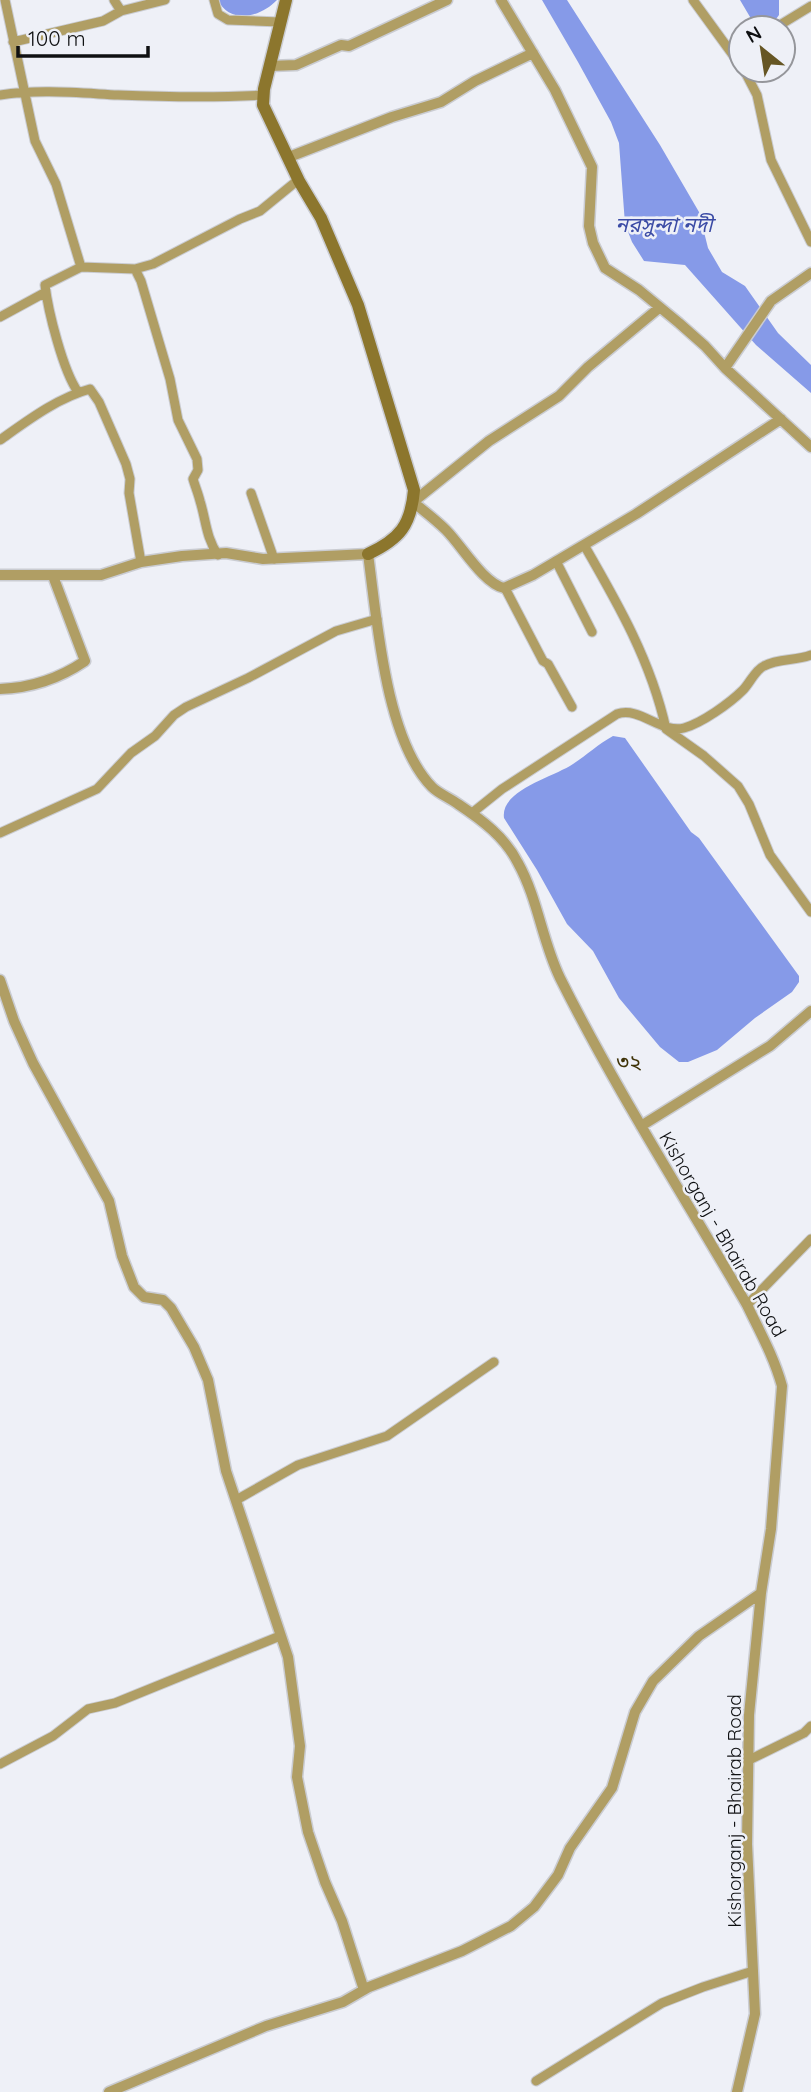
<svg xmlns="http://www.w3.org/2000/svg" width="811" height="2092" viewBox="0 0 811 2092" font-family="Quicksand,'Noto Sans Bengali',sans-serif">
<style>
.water{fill:#869ae8}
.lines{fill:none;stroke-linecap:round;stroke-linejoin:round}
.minor-casing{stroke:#caccd2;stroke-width:11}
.tertiary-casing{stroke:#caccd2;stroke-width:13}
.secondary-casing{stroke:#caccd2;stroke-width:15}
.minor{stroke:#b09e64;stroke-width:9}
.tertiary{stroke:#b09e64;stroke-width:10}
.secondary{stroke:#8c762d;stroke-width:12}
.labels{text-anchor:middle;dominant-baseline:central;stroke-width:5;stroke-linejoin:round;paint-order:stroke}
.street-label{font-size:19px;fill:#0f1012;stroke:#eef0f7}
.water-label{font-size:21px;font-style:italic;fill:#3b4ba5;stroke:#eef0f7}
.neighbourhood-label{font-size:21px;fill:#3e3207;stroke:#eef0f7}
</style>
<rect width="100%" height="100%" fill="#eef0f7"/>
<path class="water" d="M218,0H277C261,17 230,25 218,0Z
M542,0H567L660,145L699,212L708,248L722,272L745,286L778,333L811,365V393L756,345L685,265L644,261L632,242L625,224L619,143L611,122L578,62Z
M740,0H779V15L770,27L759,28L753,22Z
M613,736L625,738L691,832L699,838L799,976V982L792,992L755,1018L717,1050L688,1062H679L660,1047L619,998L593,951L567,924L537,870L504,818C500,790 554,777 573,764C587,755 598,744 613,736Z"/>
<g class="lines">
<g class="minor-casing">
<path id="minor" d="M5,0L35,141L56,184L81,267
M114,0L121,11L165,0
M214,0L218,14L228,20L280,22
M693,0L741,66
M775,28L811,6
M13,42L103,21L121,11
M744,70L757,95L771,160L811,242
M0,95C39,89 79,93 118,95C166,97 215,98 263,95
M135,269L141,281L170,379L178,420L197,459L198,470L193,479C195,486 198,493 200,501C206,520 206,538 218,555
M0,317L46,292
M78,392C63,371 48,311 45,285L81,267L135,269L153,264L240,219L260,211L298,180
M0,440C27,421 57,398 90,389L99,402L126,464L130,479L129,493L141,562
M251,493L274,559
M584,545C618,604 651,661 666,729L704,756L738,786L749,804L770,855L811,912
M556,561L592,632
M505,588L543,661L548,664L572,707
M472,813L502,789L617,714C640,706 661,734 684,728C702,723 730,703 743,690C750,683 755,670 764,666C778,658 796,661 811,655
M0,833L97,789L131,753L155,736L174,715L186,707L248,678L336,631L377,619
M747,1305L811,1239
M238,1499L298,1465L387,1436L494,1362
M749,1760L804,1733L811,1726
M0,1764L53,1736L88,1709L115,1703L280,1636
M536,2081L662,2003L703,1987L753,1971"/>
</g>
<g class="tertiary-casing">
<path id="tertiary" d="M501,0L555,90L592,167L589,226L593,243L605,268L639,290L679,323L705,346L725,368L811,447
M270,66L296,65L341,45L349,46L447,0
M289,157L392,117L441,102L475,81L533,53
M659,308L588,367L559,396L489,441L413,502C424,511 436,520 446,530C462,546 483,583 504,588L533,575L636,514L781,419
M725,368L771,301L811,273
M0,575H101L141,562L182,556L226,553L263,559L368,554C377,619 385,739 432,787C439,794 450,798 458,804C482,820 505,837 518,863C538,899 542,941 560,978C616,1090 684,1196 747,1305C760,1332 774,1357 782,1386L771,1529L761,1593L749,1715L747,1844L755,2014L737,2092
M0,689C30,688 60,678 85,661L53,576
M0,980L14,1021L33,1063L109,1201L122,1256L134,1287L144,1297L163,1300L171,1308L194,1347L208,1380L226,1471L288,1657L300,1746L297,1777L308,1832L325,1882L342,1921L364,1990
M641,1126L770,1046L811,1011
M109,2092L266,2026L343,2002L369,1987L462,1951L511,1926L534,1907L558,1875L570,1848L612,1788L635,1712L653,1681L699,1636L761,1593"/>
</g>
<g class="secondary-casing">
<path id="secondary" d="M286,0L264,89L263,105L299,181L321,218L358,305L414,490C411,525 400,539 368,554"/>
</g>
<use href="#minor" class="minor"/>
<use href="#tertiary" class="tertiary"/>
<use href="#secondary" class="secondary"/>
</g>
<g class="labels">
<g class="street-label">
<text transform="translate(723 1234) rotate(60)">Kishorganj - Bhairab Road</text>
<text transform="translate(734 1811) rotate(-90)">Kishorganj - Bhairab Road</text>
</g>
<g class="water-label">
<text x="664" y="224">নরসুন্দা নদী</text>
</g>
<g class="neighbourhood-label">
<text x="629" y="1061">৩২</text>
</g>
</g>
<g transform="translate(762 49) rotate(330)"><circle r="33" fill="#eef0f7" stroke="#95969b" stroke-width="2"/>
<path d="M0-5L12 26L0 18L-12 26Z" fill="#665624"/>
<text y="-10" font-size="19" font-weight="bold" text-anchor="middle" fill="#0f1012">N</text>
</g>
<path d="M18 46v10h130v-10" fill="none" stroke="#0f1012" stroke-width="3.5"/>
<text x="28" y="46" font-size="21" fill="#0f1012" stroke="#eef0f7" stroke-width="5" paint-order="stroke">100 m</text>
</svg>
